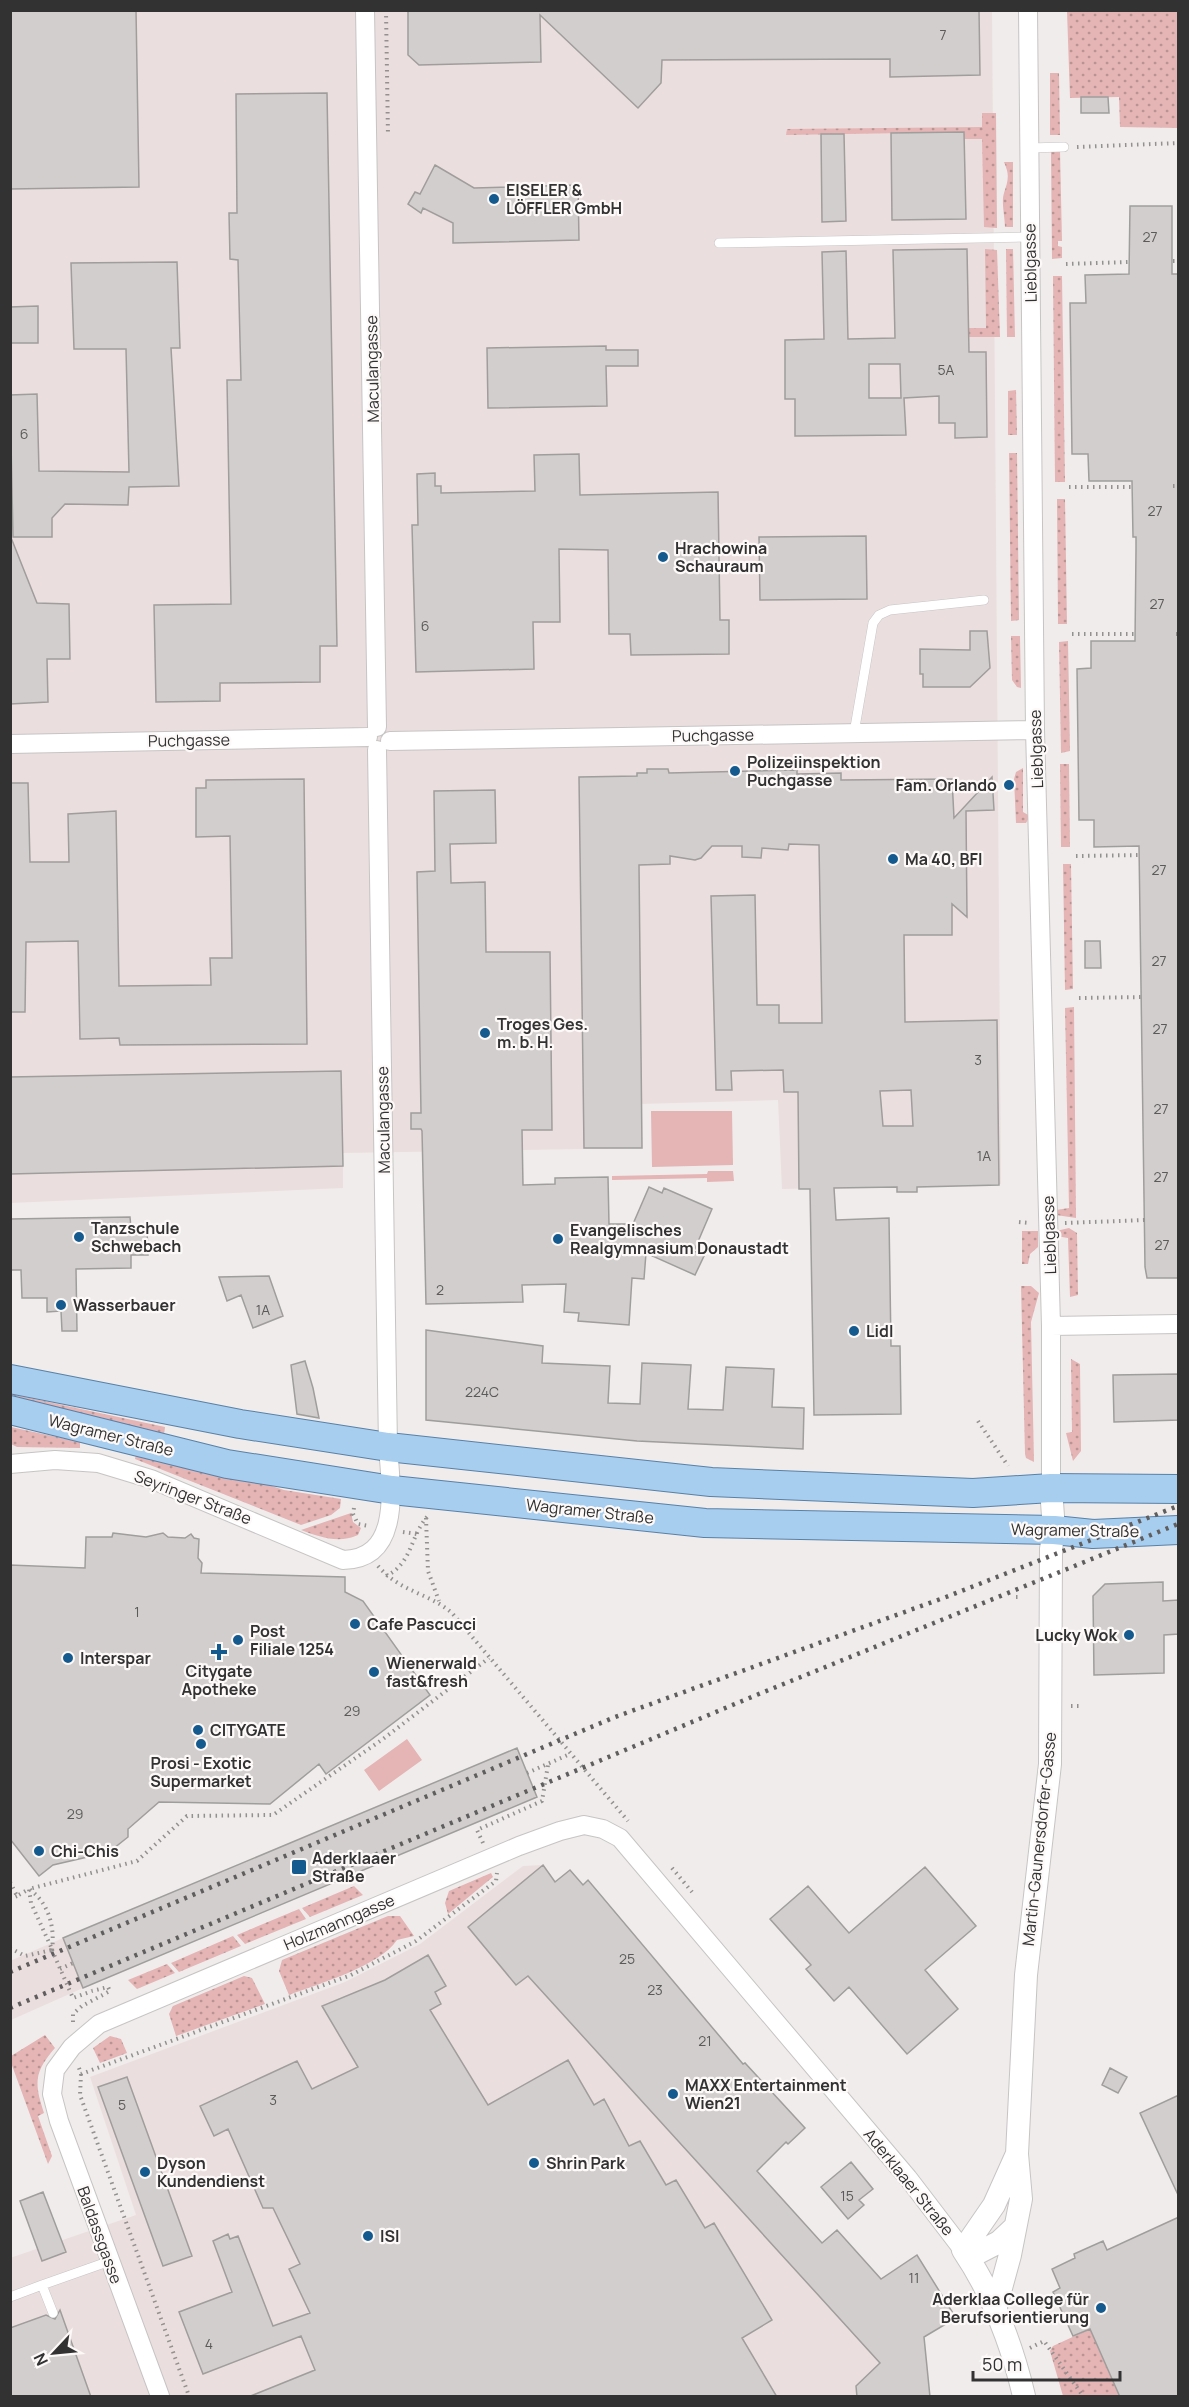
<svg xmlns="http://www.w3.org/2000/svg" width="1189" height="2407" viewBox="0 0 1189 2407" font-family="Manrope,sans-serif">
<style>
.built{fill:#ebdede}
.grass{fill:url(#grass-dots)}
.park{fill:#e5b4b4}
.building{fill:#d2cece;stroke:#a09d9d;stroke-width:1.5;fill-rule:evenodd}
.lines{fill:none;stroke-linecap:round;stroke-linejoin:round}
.service-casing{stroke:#c7c4c4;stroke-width:10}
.minor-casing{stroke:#c7c4c4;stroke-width:20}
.tertiary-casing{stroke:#c7c4c4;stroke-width:24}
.primary-casing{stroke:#5881a6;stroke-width:30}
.path{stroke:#939090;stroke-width:4;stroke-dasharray:1.5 4.5;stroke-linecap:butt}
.service{stroke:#fff;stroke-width:9}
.minor{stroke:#fff;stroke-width:18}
.tertiary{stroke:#fff;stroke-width:22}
.primary{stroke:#a7cdef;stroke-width:28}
.rail{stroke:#5f5d5d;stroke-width:4.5;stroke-dasharray:3 6;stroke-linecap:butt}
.path-bridge{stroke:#939090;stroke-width:4;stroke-dasharray:1.5 4.5;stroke-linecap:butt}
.poi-dot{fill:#155a8e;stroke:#fdf9f9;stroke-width:2}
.labels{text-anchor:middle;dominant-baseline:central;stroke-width:4.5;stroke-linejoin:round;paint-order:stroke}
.number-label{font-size:14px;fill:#5b5959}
.poi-label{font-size:16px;font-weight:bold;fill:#333232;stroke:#fdf9f9;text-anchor:start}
.street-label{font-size:16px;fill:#333232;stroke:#fdf9f9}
</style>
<defs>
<pattern id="grass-dots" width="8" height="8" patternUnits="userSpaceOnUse" patternTransform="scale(1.5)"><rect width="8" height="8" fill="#e5b4b4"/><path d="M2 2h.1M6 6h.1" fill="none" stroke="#ba9393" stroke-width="1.8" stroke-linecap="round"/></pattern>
</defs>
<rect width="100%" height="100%" fill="#f0ecec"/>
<path class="built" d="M11,11H992L1001,1184L782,1189L778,1100L641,1104L642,1148L343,1153V1188L11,1203Z
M543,1865L593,1928L757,2171L822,2243L837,2230L923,2326L930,2396H11L10,2258L136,2215L90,2077L345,1982L420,1944L523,1866Z
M63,1938L83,1988L11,2020L10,1961Z"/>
<path class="grass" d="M1067,11H1178V128L1120,127L1119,97L1070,98Z
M1050,73H1059L1060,135H1050Z
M982,113H996L997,228L984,227L982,139H964V132L786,135L787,129L982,127Z
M1051,151H1060L1062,241H1058V246L1062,247V258L1052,259Z
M1004,162H1013V227H1005C1005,217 1001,202 1004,193C1008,181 1010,175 1004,162Z
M985,249L997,250L1000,337H968V328H986Z
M1006,249H1013L1015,337H1007Z
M1053,276H1062L1065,482H1055Z
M1016,390L1017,435H1008V391Z
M1009,453H1017L1019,620L1011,621Z
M1057,499H1065L1067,624H1058Z
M1011,636H1020L1021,688L1017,687L1012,680Z
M1068,641L1070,751L1061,753L1059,642Z
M1060,764H1069L1070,847H1061Z
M1023,768V812L1030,816L1026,823H1016L1014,779L1016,772Z
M1063,864H1071L1073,989L1065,990Z
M1074,1007L1076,1218L1056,1215V1210L1069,1208L1065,1008Z
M1069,1228L1077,1233L1078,1295L1070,1297L1068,1238L1056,1236V1231Z
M1022,1231H1038V1247L1030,1254L1028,1264H1022Z
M1021,1286H1031L1039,1293L1031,1322L1034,1462L1026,1458L1025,1454Z
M1071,1359L1080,1364L1081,1451L1073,1461L1066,1433L1072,1432Z
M11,1394L165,1427L164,1435L11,1408Z
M11,1427L80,1442V1448L17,1447L11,1444Z
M136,1454L229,1472L284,1490L341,1499L340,1508L331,1515L301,1525L135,1459Z
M351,1513L353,1522L361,1528L358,1535C338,1544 320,1537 301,1530Z
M491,1873L493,1877L488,1881L448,1914L445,1903L449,1891Z
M354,1886L363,1895L310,1917L302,1908Z
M299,1909L306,1919L245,1944L237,1935Z
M388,1916H400L414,1936L397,1940C380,1966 318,1984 289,1995L279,1971L282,1960Z
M233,1936L241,1946L179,1972L171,1963Z
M167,1964L175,1973L137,1989L128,1980Z
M244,1976L252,1978L265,2004L176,2036L169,2014L173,2006Z
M45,2035L55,2048C34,2072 34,2083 44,2113L38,2116L52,2156L48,2164L10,2060L11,2056Z
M110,2036L121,2039L127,2053L100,2063L93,2048Z
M1090,2329L1120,2396H1063L1050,2351L1053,2346Z"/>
<path class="park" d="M651,1111H732L733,1165L652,1167Z
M708,1171H733L734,1181L707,1182V1178L612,1180V1176L707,1174Z
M407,1739L422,1760L379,1791L364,1770Z"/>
<path class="building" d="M10,10H136L139,187L10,189Z
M408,10H979L980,75L890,77V59L662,60L661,83L638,108L540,15L541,62L419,65L408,55Z
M327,93L337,646H320V682L220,683V701L156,702L154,605L231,604L227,380H241L238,260L230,259L229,213H237L236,94Z
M1081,97H1108L1109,113H1081Z
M964,132L966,219L892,220L891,133Z
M821,134H844L846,221L822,222Z
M435,165L474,188L578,185L579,240L453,243V223L423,208L421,213L408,204L415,192L420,194Z
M1130,206H1172V274H1179V1278H1147L1145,1267L1139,846L1094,847V820H1079L1077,669L1091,668V641H1135L1136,550V537H1133L1132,481H1089L1088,454H1072L1070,303H1086L1085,275L1129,274Z
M967,249L969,352H986L987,437L955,438V423H939V396L904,398L906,435L795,436V399H785V340L824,339L822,252L846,251L848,339L895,338L893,250ZM869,364H900L901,398H869Z
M177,262L180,348H171L179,486L129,487L128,505L65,504L52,518V537H13L10,395L37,394L39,471L129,472L126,349H74L71,263Z
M38,306V343H10V307Z
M606,346V350H638V366H606L607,406L488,408L487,348Z
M579,454L580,495L718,492L720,620H729V654L631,655L630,634H609L608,550L559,549L560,622H533L534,669L416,672L412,525H418L417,474L435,473V486H441V493L535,491L534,455Z
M10,535L37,603L69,604L70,659H47L48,702L10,704Z
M866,536L867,599L760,600L759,537Z
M970,631H987L990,668L970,687H923V674H920V649L970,650Z
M647,769H668L669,773L797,770V774L841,773V780L952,779L954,818L992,777L994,810L966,811L967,917L952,904V935H904L905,1022L997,1020L999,1185L917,1187V1192H897V1187L834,1188L836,1220L889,1218L891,1346H900L901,1414L814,1415L810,1189H799L798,1092H784L783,1070L731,1071L732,1090H716L711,896L755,895L757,1005H779V1023H822L819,845L789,844L788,850L762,848L761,858L742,857V846H712L701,858L695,860L670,856V864L639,865L642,1148H584L579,777L637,776V773H647ZM911,1090L913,1126H883L880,1091Z
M304,779L307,1044L120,1045L119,1038L80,1039L78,941L26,942L25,1012H10V783H28L30,862H69L68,814L116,811L119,986L211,985L210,958H232L230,836L196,837V788H206V780Z
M495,790L496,843L450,844L451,883L485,882L486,952H550L552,1130H522L523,1185L555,1184V1178L608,1177L609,1224H633L649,1187L662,1193L664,1188L712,1209L694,1251L704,1256L695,1275L646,1253L644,1279L632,1278L629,1325L578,1321L579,1313L564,1312L566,1284L522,1285L523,1302L426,1304L422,1131L421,1129H411V1113H421L417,872L435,871L434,791Z
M1085,941H1100L1101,968H1085Z
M341,1071L343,1166L10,1174V1077Z
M130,1217L131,1228L147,1229L148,1255H131V1268L76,1269L77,1331H62L61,1311L47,1312V1298H22L21,1270H10V1219Z
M269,1276L283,1316L253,1328L241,1295L227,1301L219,1277Z
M426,1330L543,1346L542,1363L610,1366L608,1403L640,1404L642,1363L691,1365L688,1409L723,1410L726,1367L774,1369L772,1407L804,1408L803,1449L637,1441L426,1420Z
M305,1361L313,1388L319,1418L297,1414L291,1365Z
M1179,1374V1420L1114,1422L1113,1375Z
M113,1533L146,1537L163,1533L168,1537L185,1538L191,1534L194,1538L199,1539L198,1558L202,1563L201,1573L345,1577V1592L363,1601L430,1695L326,1774L319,1764L270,1804L159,1802L128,1829V1837L109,1852L53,1865L39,1876L10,1839V1565L85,1568L86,1537H112Z
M1163,1582V1601L1179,1600V1634L1164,1635V1673L1094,1675L1093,1596L1105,1584Z
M517,1748L537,1797L83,1988L63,1938Z
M543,1865L555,1882L570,1870L583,1885L588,1880L743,2064L745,2063L805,2128L788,2144L786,2142L757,2171L822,2243L837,2230L881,2279L917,2255L956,2318L924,2337L930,2397H857L856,2386L880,2363L528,1976L516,1985L468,1927Z
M925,1867L976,1926L925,1970L958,2009L907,2054L849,1987L834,2001L806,1969L811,1965L770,1919L808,1886L849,1933Z
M428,1955L446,1986L435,1992L441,2004L430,2010L488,2105L568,2060L594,2105L604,2099L629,2146L640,2141L666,2185L676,2180L705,2228L714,2223L772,2320L742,2338L777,2397H248L315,2370L301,2336L203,2374L179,2312L232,2292L213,2241L228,2234L230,2239L238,2236L273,2326L310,2313L289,2269L300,2264L273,2208H263L228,2129L214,2136L200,2106L297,2061L312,2089L358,2067L322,2006L385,1980Z
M1110,2068L1127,2077L1118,2093L1102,2085Z
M127,2077L192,2256L163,2266L98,2087Z
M1179,2095V2197L1140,2113Z
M851,2162L873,2189L859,2200L864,2205L848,2219L821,2187Z
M43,2192L66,2252L42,2261L20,2201Z
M1179,2217V2397H1120L1090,2329L1073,2336L1053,2292L1060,2288L1052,2269L1075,2258L1074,2254L1103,2241L1107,2250Z
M60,2310L91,2397H10V2328L46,2315L55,2319Z"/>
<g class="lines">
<g class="service-casing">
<path id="service" d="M1029,148L1064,147
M719,243L1029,237
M854,733L873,623L879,615L890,610L984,600
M10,2297L42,2285
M53,2313L42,2285L110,2261"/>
</g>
<g class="minor-casing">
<path id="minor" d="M365,10L377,727
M1028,10L1035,730L1051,1326V1488
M390,741L1035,730
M10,744L368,737
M1051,1326L1178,1324
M10,1464L55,1460L98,1463L151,1479L343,1560C402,1559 391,1487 388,1447L377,750
M160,2396L59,2121L52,2094L55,2070L72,2047L99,2024L519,1846L560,1831L584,1825L603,1829L620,1838L908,2178L963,2250"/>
</g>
<g class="tertiary-casing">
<path id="tertiary" d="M1016,2156L994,2205L963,2250C992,2293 1012,2345 1024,2396
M968,2258L999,2242L1015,2227
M995,2310L1010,2255L1021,2199L1017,2154L1026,1975L1050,1764L1051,1549L1054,1530L1051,1488"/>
</g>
<g class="primary-casing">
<path id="primary" d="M10,1379L240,1424L388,1447L711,1482L973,1493L1051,1488L1178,1489
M10,1410L227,1464L392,1490L705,1523L1054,1530L1093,1534L1178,1530"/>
</g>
<path class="path" d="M386,10L388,136
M1077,147L1178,143
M1173,261H1178
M1066,264L1129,262
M1173,486H1178
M1069,487H1134
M1072,634H1137
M1176,634H1178
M1076,856L1141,855
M1079,998L1143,997
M1019,1222L1030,1223
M1065,1223L1146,1220
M978,1421L1008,1466
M354,1508L353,1514L358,1524L369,1526
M426,1518L428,1571L439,1601
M403,1532L417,1534
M378,1566C400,1592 429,1593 452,1613L628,1821
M386,1576C413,1563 410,1535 428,1516
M1016,1597H1020
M1071,1706H1082
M527,1773L570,1754
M483,1843L477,1830L542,1801L548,1765
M672,1868L692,1892
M10,1882L17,1896L29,1889L31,1903L52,1949
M10,1899L17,1896
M10,1948L25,1956L52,1950
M52,1950C55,1927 49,1903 29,1889L137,1861L187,1816L273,1815L383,1739L489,1658
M60,1969L73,1963
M73,2022V2014L82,2006L110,1991L108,1987L92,1991
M79,2068L81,2074L351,1975L416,1941L496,1881L497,1873
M81,2074L80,2095L189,2396
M1030,2348L1044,2341L1083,2396"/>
<use href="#service" class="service"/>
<use href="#minor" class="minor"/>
<use href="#tertiary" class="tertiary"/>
<use href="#primary" class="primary"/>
<path class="rail" d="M10,1972L615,1717L946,1597L1178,1506
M10,2008L754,1696L1178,1524"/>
<path class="path-bridge" d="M52,1950L73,1998L92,1991"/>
</g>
<g class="poi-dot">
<circle cx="494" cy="199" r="6"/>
<circle cx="663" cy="557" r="6"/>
<circle cx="735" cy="771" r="6"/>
<circle cx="1009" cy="785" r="6"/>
<circle cx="893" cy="859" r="6"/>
<circle cx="485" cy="1033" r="6"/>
<circle cx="79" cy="1237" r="6"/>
<circle cx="558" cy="1239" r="6"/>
<circle cx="61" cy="1305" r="6"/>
<circle cx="854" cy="1331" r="6"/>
<circle cx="355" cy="1624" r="6"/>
<circle cx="1129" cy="1635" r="6"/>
<circle cx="238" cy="1640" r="6"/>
<path d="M216 1643h6v6h6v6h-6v6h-6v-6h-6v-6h6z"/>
<circle cx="68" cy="1658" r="6"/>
<circle cx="374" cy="1672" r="6"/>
<circle cx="198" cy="1730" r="6"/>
<circle cx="201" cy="1744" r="6"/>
<circle cx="39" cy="1851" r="6"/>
<rect x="291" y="1859" width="16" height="16" rx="3"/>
<circle cx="673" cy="2094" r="6"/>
<circle cx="534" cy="2163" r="6"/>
<circle cx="145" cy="2172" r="6"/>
<circle cx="368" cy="2236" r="6"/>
<circle cx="1101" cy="2308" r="6"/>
</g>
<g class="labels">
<g class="number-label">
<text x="943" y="34">7</text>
<text x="1150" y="236">27</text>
<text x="946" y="369">5A</text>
<text x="24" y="433">6</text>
<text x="1155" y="510">27</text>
<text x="1157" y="603">27</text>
<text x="425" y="625">6</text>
<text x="1159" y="869">27</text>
<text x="1159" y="960">27</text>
<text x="1160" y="1028">27</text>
<text x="978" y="1059">3</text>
<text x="1161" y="1108">27</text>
<text x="984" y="1155">1A</text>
<text x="1161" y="1176">27</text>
<text x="1162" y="1244">27</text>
<text x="440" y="1289">2</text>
<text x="263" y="1309">1A</text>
<text x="482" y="1391">224C</text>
<text x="137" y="1611">1</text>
<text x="352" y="1710">29</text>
<text x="75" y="1813">29</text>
<text x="627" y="1958">25</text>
<text x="655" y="1989">23</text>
<text x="705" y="2040">21</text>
<text x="273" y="2099">3</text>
<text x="122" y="2104">5</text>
<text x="847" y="2195">15</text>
<text x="914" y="2277">11</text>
<text x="209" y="2343">4</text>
</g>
<g class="poi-label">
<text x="506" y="190">EISELER &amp;<tspan x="506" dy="18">LÖFFLER GmbH</tspan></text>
<text x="675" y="548">Hrachowina<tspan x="675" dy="18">Schauraum</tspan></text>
<text x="747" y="762">Polizeiinspektion<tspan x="747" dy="18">Puchgasse</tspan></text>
<text x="997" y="785" text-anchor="end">Fam. Orlando</text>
<text x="905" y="859">Ma 40, BFI</text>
<text x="497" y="1024">Troges Ges.<tspan x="497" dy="18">m. b. H.</tspan></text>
<text x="91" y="1228">Tanzschule<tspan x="91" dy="18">Schwebach</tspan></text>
<text x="570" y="1230">Evangelisches<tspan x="570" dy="18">Realgymnasium Donaustadt</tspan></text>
<text x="73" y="1305">Wasserbauer</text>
<text x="866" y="1331">Lidl</text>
<text x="367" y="1624">Cafe Pascucci</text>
<text x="250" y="1631">Post<tspan x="250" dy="18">Filiale 1254</tspan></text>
<text x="1117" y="1635" text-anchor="end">Lucky Wok</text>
<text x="80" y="1658">Interspar</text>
<text x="386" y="1663">Wienerwald<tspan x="386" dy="18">fast&amp;fresh</tspan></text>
<text x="219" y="1671" text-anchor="middle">Citygate<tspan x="219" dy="18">Apotheke</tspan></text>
<text x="210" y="1730">CITYGATE</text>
<text x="201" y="1763" text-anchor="middle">Prosi - Exotic<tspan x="201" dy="18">Supermarket</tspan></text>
<text x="51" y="1851">Chi-Chis</text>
<text x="312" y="1858">Aderklaaer<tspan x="312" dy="18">Straße</tspan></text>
<text x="685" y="2085">MAXX Entertainment<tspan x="685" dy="18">Wien21</tspan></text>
<text x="157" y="2163">Dyson<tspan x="157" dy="18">Kundendienst</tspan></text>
<text x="546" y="2163">Shrin Park</text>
<text x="380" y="2236">ISI</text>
<text x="1089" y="2299" text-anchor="end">Aderklaa College für<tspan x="1089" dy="18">Berufsorientierung</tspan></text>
</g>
<g class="street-label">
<text transform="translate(1030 263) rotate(-91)">Lieblgasse</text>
<text transform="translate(372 369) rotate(-91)">Maculangasse</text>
<text transform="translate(713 735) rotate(-1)">Puchgasse</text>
<text transform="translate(189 740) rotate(-1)">Puchgasse</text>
<text transform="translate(1036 749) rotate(-92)">Lieblgasse</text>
<text transform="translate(383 1120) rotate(-91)">Maculangasse</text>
<text transform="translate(1049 1235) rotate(-92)">Lieblgasse</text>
<text transform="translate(111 1435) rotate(14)">Wagramer Straße</text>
<text transform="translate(193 1497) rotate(21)">Seyringer Straße</text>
<text transform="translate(590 1511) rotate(6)">Wagramer Straße</text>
<text transform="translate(1075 1530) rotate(1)">Wagramer Straße</text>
<text transform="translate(1039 1839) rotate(-84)">Martin-Gaunersdorfer-Gasse</text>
<text transform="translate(339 1922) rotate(-23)">Holzmanngasse</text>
<text transform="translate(909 2182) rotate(51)">Aderklaaer Straße</text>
<text transform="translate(100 2235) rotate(70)">Baldassgasse</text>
</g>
</g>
<rect width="1189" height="2407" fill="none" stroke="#333232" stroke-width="24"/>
<g transform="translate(54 2353) rotate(244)" stroke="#fdf9f9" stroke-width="4.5" paint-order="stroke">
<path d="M0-4.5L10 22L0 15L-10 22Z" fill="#333232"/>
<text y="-9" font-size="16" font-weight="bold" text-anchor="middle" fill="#333232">N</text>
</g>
<path d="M973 2371v9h147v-9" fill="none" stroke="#333232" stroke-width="3"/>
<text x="982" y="2371" font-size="18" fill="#333232" stroke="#fdf9f9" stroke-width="4.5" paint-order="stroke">50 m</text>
</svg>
